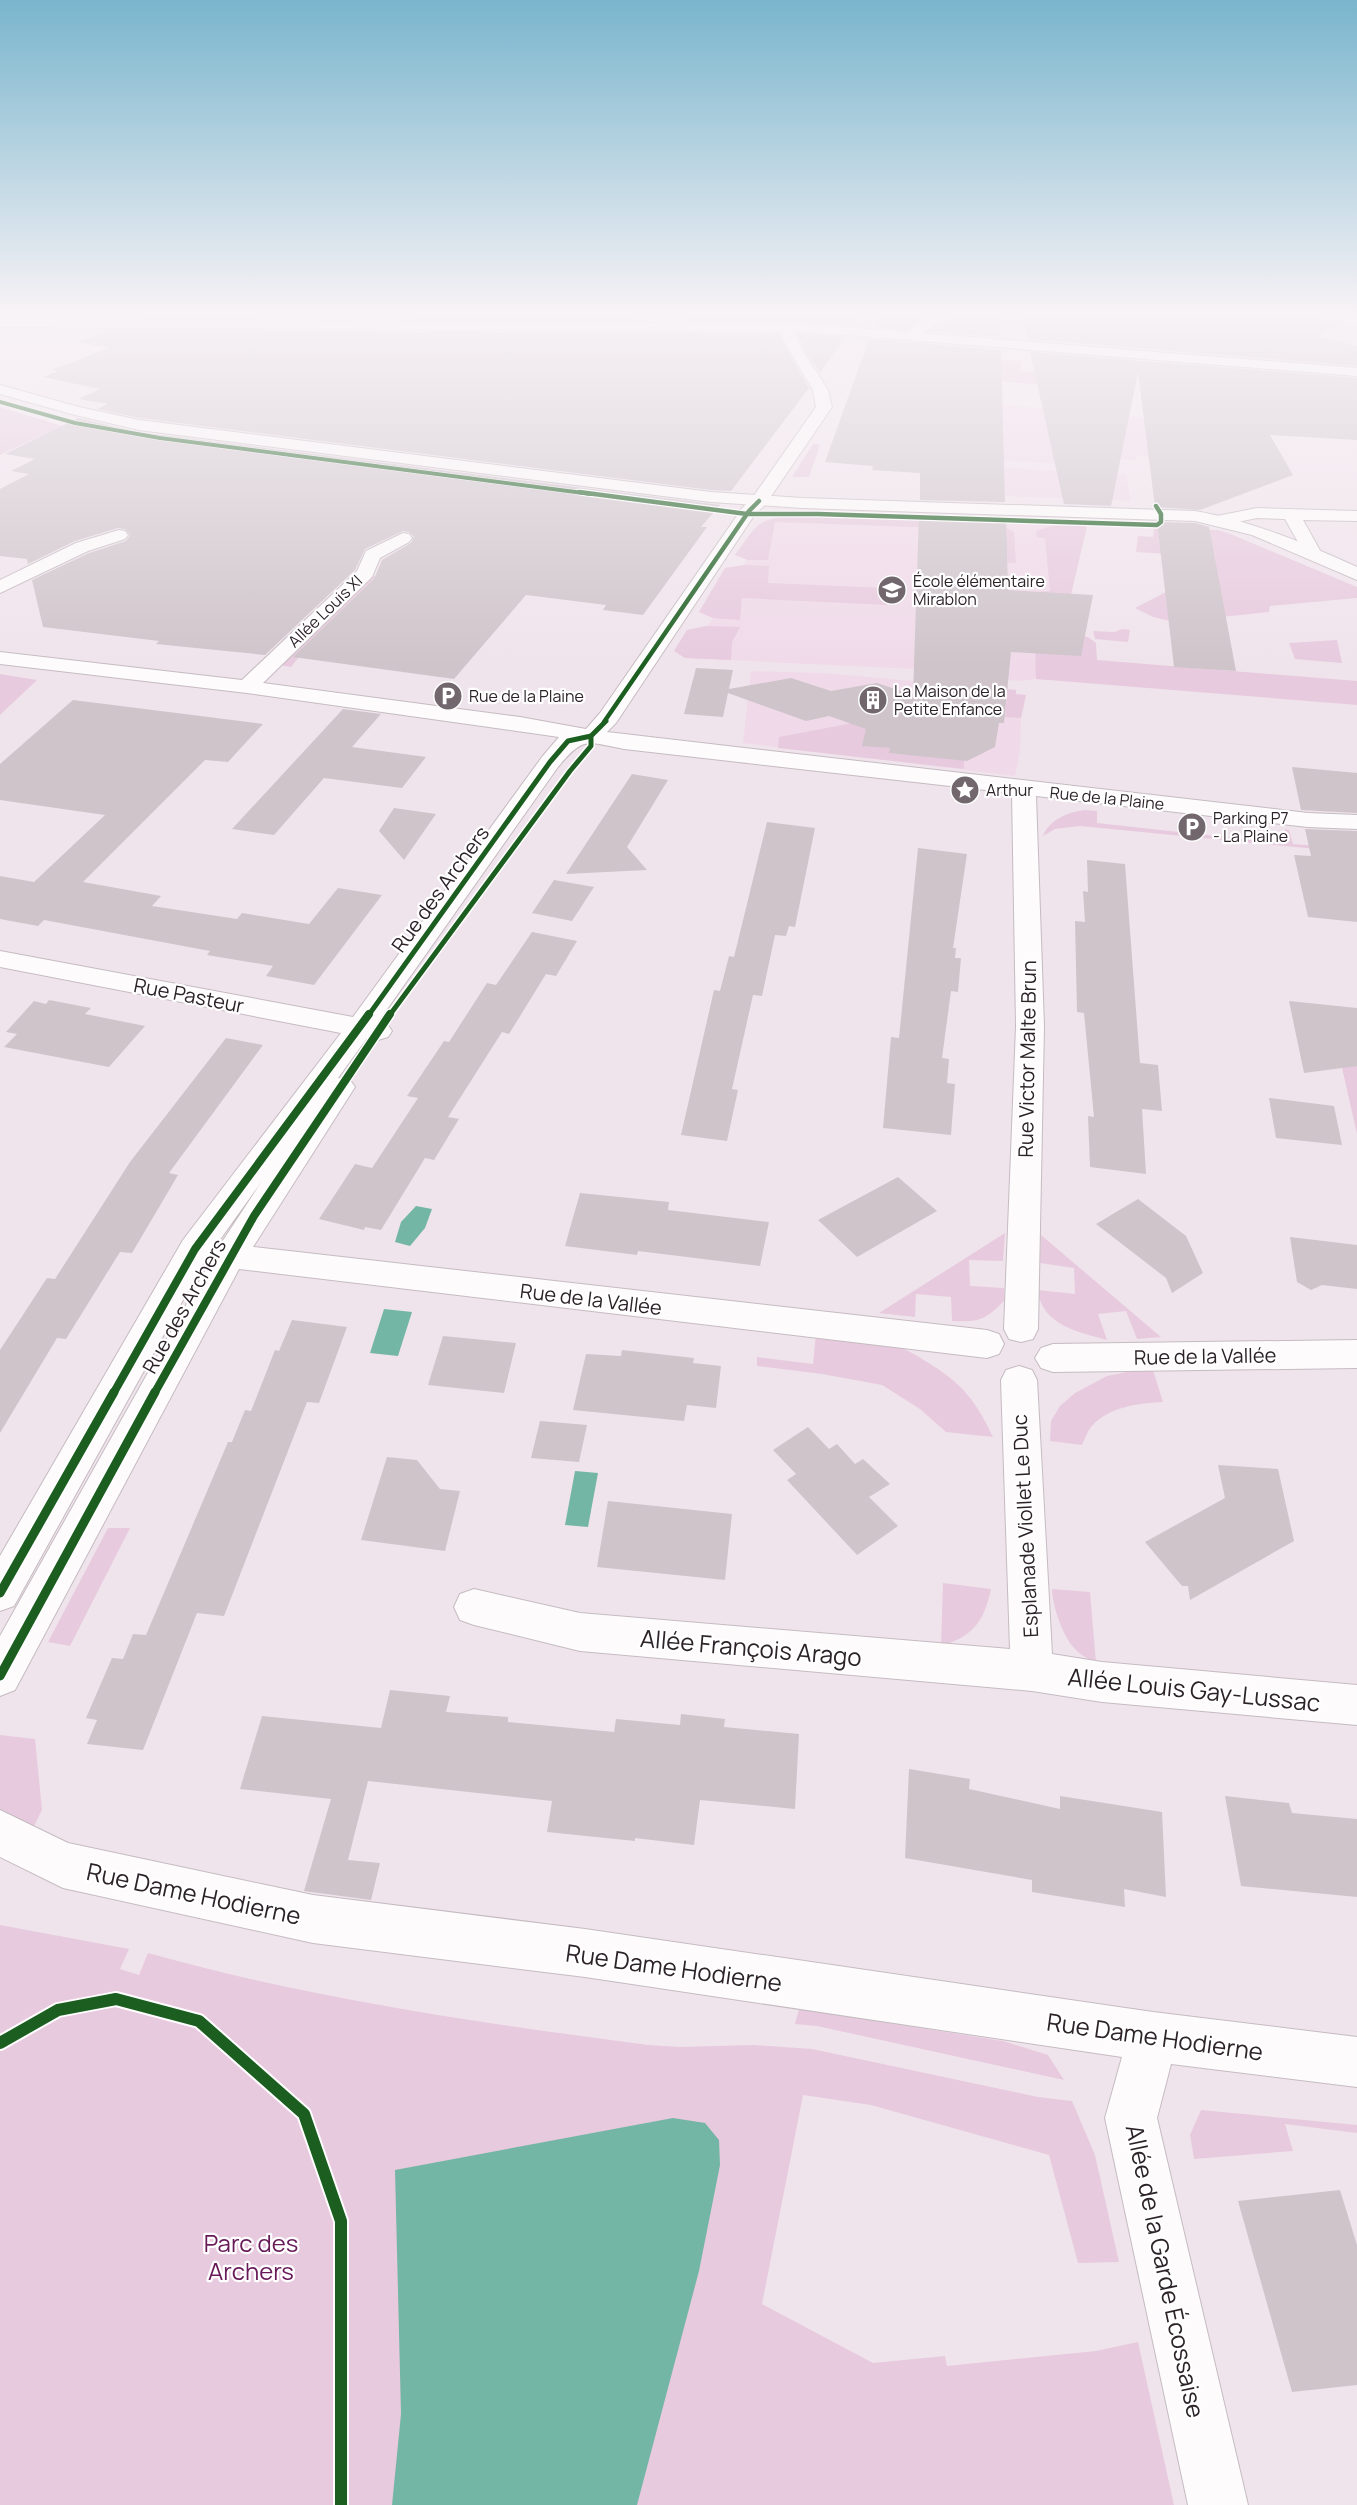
<svg xmlns="http://www.w3.org/2000/svg" width="1357" height="2505" viewBox="0 0 1357 2505" font-family="Manrope,sans-serif">
<style>
.built{fill:#f0dae9}
.green{fill:#e7cade}
.water{fill:#74b6a5}
.building{fill:#cec4ca}
.lines{fill:none;stroke-linecap:round;stroke-linejoin:round}
.street-casing{stroke:#c5bbc1;stroke-width:2}
.secondary-casing{stroke:#c5bbc1;stroke-width:2}
.street{fill:#fdfbfc;fill-rule:evenodd}
.secondary{fill:#fdfbfc;fill-rule:evenodd}
.cycleway-far5-casing{stroke:#fff;stroke-width:5}
.cycleway-far4-casing{stroke:#fff;stroke-width:7}
.cycleway-far3-casing{stroke:#fff;stroke-width:8}
.cycleway-far2-casing{stroke:#fff;stroke-width:11}
.cycleway-far1-casing{stroke:#fff;stroke-width:13}
.cycleway-casing{stroke:#fff;stroke-width:16}
.cycleway-far5{stroke:#1b5e20;stroke-width:4}
.cycleway-far4{stroke:#1b5e20;stroke-width:4.5}
.cycleway-far3{stroke:#1b5e20;stroke-width:5}
.cycleway-far2{stroke:#1b5e20;stroke-width:8}
.cycleway-far1{stroke:#1b5e20;stroke-width:9}
.cycleway{stroke:#1b5e20;stroke-width:12}
.labels{text-anchor:middle;dominant-baseline:central;stroke-width:4.5;stroke-linejoin:round;paint-order:stroke}
.far-poi-label{font-size:16px;fill:#2c2329;stroke:#fff;text-anchor:start}
.far-street-label{font-size:16px;fill:#2c2329;stroke:#fff}
.street-label{font-size:20px;fill:#2c2329;stroke:#fff}
.near-street-label{font-size:24px;fill:#2c2329;stroke:#fff}
.near-park-label{font-size:24px;fill:#671958;stroke:#fff}
</style>
<rect width="100%" height="100%" fill="#f0e4ec"/>
<path class="built" d="M996,404L1151,419L1175,459L1136,456V460L1099,458V467L987,459Z
M987,466L1126,475L1131,501L978,495Z
M795,516L1087,526L1051,680L1036,679L1019,681L914,669L685,658L674,651L687,630L708,625L713,618L699,612L725,568L744,565L747,559L735,555L759,523L772,518Z
M751,671L823,673L1016,690V694L1026,695L1021,718L1020,752L1015,776L743,743Z"/>
<path class="green" d="M976,358L1022,361L1020,371L1037,372L1077,388L985,380Z
M0,407L62,426L0,455Z
M813,444L820,445L809,477H792Z
M795,516L997,523L1014,532L1016,563L983,561L969,529L775,522L768,560H748L735,555C757,525 756,519 795,516Z
M1055,525L1087,526L1062,633L1088,637L1096,643L1097,660L1357,681V705L1036,679C1034,649 1039,621 1036,592L1050,591L1045,538L1037,537L1036,531Z
M1154,529L1218,530L1228,533L1357,587V598L1270,606L1269,612L1174,622L1153,617L1135,608L1166,592L1164,586L1220,590L1214,557L1136,552L1138,536L1153,537Z
M744,565L769,566L768,583L887,588V605L742,598L740,620L713,618L699,612L725,568Z
M373,576L420,582L315,637L291,667L279,665Z
M708,626L740,627L732,642L731,660L685,658L674,651L687,630Z
M1122,629L1130,630L1128,642L1095,639L1093,631L1115,632Z
M1337,640L1342,663L1295,659L1289,643Z
M0,674L37,680L0,715Z
M920,681L930,682V689L948,691L949,684L960,685L958,703L939,701L937,713L962,716L960,721C944,722 927,721 924,741L866,732L863,745L890,748V753L964,760V769L778,748L779,737L874,719L875,707L897,702L898,693L917,694Z
M972,686L1016,690V694L1026,695L1021,718L1005,717L1007,697L979,693Z
M1085,810L1097,811V823L1287,844L1285,829L1289,830L1293,844L1357,849V853L1080,826L1055,829L1043,836C1050,819 1068,812 1085,810Z
M1338,1050L1357,1052V1134Z
M1005,1233L1003,1261L969,1260L970,1286L1004,1288V1301C984,1321 979,1322 952,1321L951,1297L916,1294L915,1317L879,1313Z
M1041,1235L1161,1337L1137,1339L1126,1311L1098,1314L1107,1340C1079,1332 1041,1325 1038,1290L1075,1294L1074,1268L1040,1263Z
M816,1335C841,1339 870,1339 894,1346C907,1349 916,1355 927,1362C962,1383 976,1401 993,1437L946,1432L920,1409L882,1385L822,1374L757,1366V1357L813,1364Z
M1152,1367L1163,1402C1139,1403 1108,1407 1091,1427C1087,1432 1085,1439 1082,1445L1050,1441L1051,1421L1060,1406L1075,1393L1107,1376Z
M108,1528H130L70,1646L48,1642Z
M943,1583L991,1589C984,1621 974,1636 941,1646Z
M1052,1589L1090,1592L1096,1663C1089,1659 1080,1655 1075,1649C1063,1637 1052,1605 1052,1589Z
M0,1735L35,1739L42,1810L33,1828L0,1822Z
M0,1925L129,1949L120,1969L139,1975L148,1953C312,1999 480,2023 648,2045L680,2047L754,2045L812,2049L1038,2097L1072,2101L1095,2155L1119,2262L1078,2263L1049,2155L871,2105L803,2095L762,2304L873,2363L945,2356L947,2366L1096,2351L1138,2342L1174,2505H0Z
M799,2009L1003,2041L1048,2055L1064,2080L817,2026L795,2024Z
M1201,2110L1357,2125V2133L1285,2124L1293,2151L1194,2159L1190,2135Z"/>
<path class="water" d="M416,1206L432,1209L425,1228L410,1246L395,1242L401,1222Z
M384,1309L412,1312L398,1356L370,1353Z
M575,1471L598,1473L588,1527L565,1525Z
M673,2118L705,2123L719,2140L720,2165L699,2271L637,2505H392L401,2414L395,2170Z"/>
<path class="building" d="M153,316H631L634,321L147,318Z
M677,316H861L854,325L808,322L692,321Z
M877,316H927L906,330L873,327Z
M954,316H1000V337L929,331Z
M1022,316H1319L1327,322L1341,324L1318,336L1357,346V366L1027,339Z
M112,330L778,334L809,388L731,491L711,490L139,418L97,409L108,404L79,399L100,389L43,377L58,371L51,370L109,348L78,342Z
M798,334H808L845,337L820,373L803,347Z
M869,339L1001,350L1005,502L920,500V473L872,470L873,466L825,462Z
M1030,352L1357,378V440L1270,435L1293,475L1200,510L1155,507L1138,372L1111,506L1064,504Z
M78,418L138,432L720,505L701,527H707L643,615L603,610L606,605L526,595L454,679L293,657L374,579L382,560L411,543L414,537L409,532L403,531L365,549L355,570L265,655L156,644L159,641L43,627L32,580L89,553L126,541L130,535L125,529L118,528L75,541L28,564L27,559L0,556V489L29,474L11,471L35,459L5,454Z
M919,514L1006,517L1008,590L1093,595L1081,656L1011,652L1004,723H999L995,747L967,761L889,753L890,748L862,746L866,729L829,716L806,721L728,693L723,717L684,714L696,668L733,670L729,689L791,678L831,691L877,683L913,695Z
M1157,522L1195,523L1209,527L1236,671L1174,667Z
M73,700L263,724L228,762L205,760L83,882L161,896L152,906L237,919L242,913L309,924L338,888L382,895L314,985L266,976L273,966L207,955L210,951L44,920L38,926L0,919V876L34,882L105,815L0,800V764Z
M343,709L381,714L352,747L426,757L402,788L324,778L274,835L232,829Z
M1292,767L1357,773V813L1301,810Z
M632,774L668,780L627,847L647,870L566,874Z
M394,808L436,814L404,860L379,831Z
M767,822L815,828L795,927L789,926L786,936L775,935L762,996L753,995L732,1089L738,1090L727,1141L681,1135L714,990L720,991L729,956L734,957Z
M1305,829L1357,831V922L1308,917L1294,855L1311,856Z
M918,848L967,854L953,948H956L955,958H961L958,992L951,991L942,1058L949,1059L947,1083L955,1084L951,1135L883,1128L891,1037L899,1038Z
M1087,860L1125,864L1140,1063L1158,1065L1162,1111L1142,1109L1146,1174L1090,1167L1088,1116L1094,1117L1084,1013L1077,1012L1075,921L1085,922L1083,891L1088,892Z
M554,880L594,887L572,921L532,913Z
M532,932L577,941L556,976L546,974L509,1034L502,1032L448,1117L459,1119L434,1160L425,1158L381,1230L365,1227L364,1230L319,1219L355,1164L372,1168L418,1098L407,1096L444,1041L449,1042L487,983L496,985Z
M49,1000L91,1008L85,1014L145,1026L109,1067L4,1047L17,1034L6,1032L34,1001L46,1004Z
M1289,1001L1357,1008V1066L1304,1073Z
M226,1038L263,1045L169,1173L178,1175L132,1253L120,1252L66,1339L57,1338L0,1433V1350L47,1278L55,1279L130,1162Z
M1269,1098L1334,1106L1342,1145L1276,1138Z
M898,1177L937,1211L857,1257L818,1220Z
M580,1193L669,1202L668,1210L769,1222L760,1266L638,1251L637,1255L565,1246Z
M1138,1199L1186,1236L1203,1273L1172,1293L1166,1278L1096,1224Z
M1290,1237L1357,1245V1289L1322,1285L1311,1290L1297,1282Z
M292,1320L347,1327L319,1403L307,1402L224,1616L197,1613L143,1750L87,1744L97,1720L86,1718L112,1658L123,1659L133,1634L146,1635L228,1442H232L245,1410L251,1411L275,1350L279,1351Z
M443,1336L516,1343L504,1393L428,1385Z
M622,1350L694,1358L693,1363L721,1366L716,1408L687,1405L684,1421L573,1410L586,1354L621,1356Z
M540,1421L587,1425L579,1462L531,1458Z
M808,1427L829,1449L837,1444L855,1464L863,1459L890,1484L869,1497L898,1526L857,1555L787,1480L796,1474L773,1450Z
M387,1457L417,1460L440,1489L460,1491L445,1551L361,1540Z
M1218,1465L1278,1469L1294,1541L1190,1600L1188,1586H1182L1145,1542L1225,1498Z
M608,1501L732,1514L725,1580L597,1567Z
M390,1690L450,1696L446,1712L508,1717V1722L614,1732L616,1719L680,1725L681,1714L725,1719L724,1727L799,1734L795,1809L700,1800L694,1845L635,1838V1841L547,1832L552,1801L368,1781L348,1860L380,1863L371,1900L304,1891L331,1799L240,1789L262,1716L381,1728Z
M909,1769L970,1779L969,1789L1060,1809V1796L1162,1812L1166,1897L1124,1889L1125,1907L1032,1892V1880L905,1858Z
M1225,1796L1289,1803L1292,1813L1357,1819V1897L1241,1886Z
M1340,2190L1357,2245V2385L1292,2392L1238,2201Z"/>
<g class="lines">
<g class="street-casing">
<path id="street" d="M109,316H124L111,326H101L99,323Z
M633,316L680,318L702,328L695,332L677,326L635,319Z
M934,316H952L934,325L917,338H907L905,335L907,332L924,319Z
M1321,316H1357V324L1328,320Z
M786,324L793,328L801,348L828,390L832,407L765,505L755,514L616,723L607,732L1308,813L1357,815V829L1308,827L1036,796L1044,1026L1038,1329L1033,1339L1021,1342L1009,1339L1004,1329L1016,1026L1012,793L624,749C586,742 584,736 558,767L378,1022L388,1025L392,1031L388,1037L378,1040L367,1038L338,1078L350,1080L355,1087L253,1247L987,1330L999,1334L1004,1344L999,1354L987,1358L239,1269L15,1690L0,1696V1636L209,1264L204,1262L14,1606L0,1611V1556L183,1240L341,1033L0,967V951L353,1017L542,757L559,737L247,693L0,664V652L242,680L357,571L366,551L403,533L409,534L412,538L409,542L380,558L372,577L263,683L520,717L586,729L600,713L743,507L753,497L816,407L813,390L782,338L779,328ZM262,1181L222,1242L219,1241Z
M1257,508L1357,511V521L1303,520L1322,554L1319,558H1307L1285,519L1257,518L1223,525L1217,524L1214,520L1217,516Z
M119,530L125,531L128,535L125,539L88,551L0,593V580L76,543Z
M1357,1340V1368L1053,1372L1041,1368L1035,1358L1041,1348L1053,1344Z
M1019,1366L1032,1370L1037,1380L1052,1654L1102,1662L1357,1685V1725L1102,1702L1032,1691L580,1651L474,1625L460,1620L454,1607L460,1594L474,1589L580,1613L1010,1649L1001,1380L1006,1370Z
M0,1810L68,1843L313,1895L585,1929L1153,2012L1357,2037V2087L1171,2064L1157,2118L1248,2505H1188L1105,2118L1122,2057L585,1977L313,1943L63,1888L0,1857Z"/>
</g>
<g class="secondary-casing">
<path id="secondary" d="M0,319L808,324L1357,368V376L808,332L0,327Z
M0,385L79,407L139,420L711,492L802,498L1195,511C1252,521 1304,543 1357,567V580L1252,535L1195,521L802,508L711,502L139,430L71,414L0,394Z"/>
</g>
<use href="#street" class="street"/>
<use href="#secondary" class="secondary"/>
<g class="cycleway-far5-casing">
<path id="cycleway-far5" d="M0,402L75,423L160,438L591,494"/>
</g>
<g class="cycleway-far4-casing">
<path id="cycleway-far4" d="M579,492L747,514H818L1157,525L1161,522V514L1156,506
M604,722L749,511L759,501"/>
</g>
<g class="cycleway-far3-casing">
<path id="cycleway-far3" d="M368,1016L550,762L568,741L591,736L606,721
M389,1016L570,771L591,746V736"/>
</g>
<g class="cycleway-far2-casing">
<path id="cycleway-far2" d="M113,1394L195,1249L369,1014
M154,1394L254,1216L390,1014"/>
</g>
<g class="cycleway-far1-casing">
<path id="cycleway-far1" d="M0,1593L114,1392
M0,1676L155,1392"/>
</g>
<g class="cycleway-casing">
<path id="cycleway" d="M0,2043L58,2010L116,1999L199,2021L304,2114L341,2221V2505"/>
</g>
<use href="#cycleway-far5" class="cycleway-far5"/>
<use href="#cycleway-far4" class="cycleway-far4"/>
<use href="#cycleway-far3" class="cycleway-far3"/>
<use href="#cycleway-far2" class="cycleway-far2"/>
<use href="#cycleway-far1" class="cycleway-far1"/>
<use href="#cycleway" class="cycleway"/>
</g>
<linearGradient id="sky" x2="0" y2="1"><stop stop-color="#79b5cd"/><stop offset="0.47" stop-color="#f8f3f6"/><stop offset="1" stop-color="#f8f3f6" stop-opacity="0"/></linearGradient>
<rect width="1357" height="666" fill="url(#sky)"/>
<defs>
<g id="school-disc" transform="scale(1.5)"><circle r="9.5" fill="#71676d" stroke="#fff"/><path d="M0-5L7-2L0 1L-7-2ZM-4 1L0 2.5L4 1V4Q0 6-4 4Z" fill="#fff"/></g>
<g id="parking-disc" transform="scale(1.5)"><circle r="9.5" fill="#71676d" stroke="#fff"/><path d="M-3.5-5.5H1a3.5 3.5 0 0 1 0 7H-1V5.5H-3.5ZM-1-3.4V-.6H.8a1.4 1.4 0 0 0 0-2.8Z" fill="#fff"/></g>
<g id="building-disc" transform="scale(1.5)"><circle r="9.5" fill="#71676d" stroke="#fff"/><path d="M-4-6H4V6H1V3H-1V6H-4ZM-2.5-4.3h1.7v1.8h-1.7ZM.8-4.3h1.7v1.8H.8ZM-2.5-1h1.7V.8h-1.7ZM.8-1h1.7V.8H.8Z" fill="#fff"/></g>
<g id="sight-disc" transform="scale(1.5)"><circle r="9.5" fill="#71676d" stroke="#fff"/><path d="M0-6L1.8-2.2L6-1.7L2.9 1.2L3.7 5.4L0 3.3L-3.7 5.4L-2.9 1.2L-6-1.7L-1.8-2.2Z" fill="#fff"/></g>
</defs>
<g fill-rule="evenodd">
<use href="#school-disc" x="892" y="590"/>
<use href="#parking-disc" x="448" y="696"/>
<use href="#building-disc" x="873" y="700"/>
<use href="#sight-disc" x="965" y="790"/>
<use href="#parking-disc" x="1192" y="827"/>
</g>
<g class="labels">
<g class="far-poi-label">
<text x="913" y="581">École élémentaire<tspan x="913" dy="18">Mirablon</tspan></text>
<text x="894" y="691">La Maison de la<tspan x="894" dy="18">Petite Enfance</tspan></text>
<text x="469" y="696">Rue de la Plaine</text>
<text x="986" y="790">Arthur</text>
<text x="1213" y="818">Parking P7<tspan x="1213" dy="18">- La Plaine</tspan></text>
</g>
<g class="far-street-label">
<text transform="translate(325 611) rotate(-44)">Allée Louis XI</text>
<text transform="translate(1107 798) rotate(6)">Rue de la Plaine</text>
</g>
<g class="street-label">
<text transform="translate(440 889) rotate(-54)">Rue des Archers</text>
<text transform="translate(189 995) rotate(11)">Rue Pasteur</text>
<text transform="translate(1027 1059) rotate(-89)">Rue Victor Malte Brun</text>
<text transform="translate(591 1299) rotate(7)">Rue de la Vallée</text>
<text transform="translate(184 1306) rotate(-61)">Rue des Archers</text>
<text transform="translate(1205 1356) rotate(-1)">Rue de la Vallée</text>
<text transform="translate(1025 1526) rotate(-93)">Esplanade Viollet Le Duc</text>
</g>
<g class="near-street-label">
<text transform="translate(751 1647) rotate(5)">Allée François Arago</text>
<text transform="translate(1194 1689) rotate(6)">Allée Louis Gay-Lussac</text>
<text transform="translate(194 1893) rotate(12)">Rue Dame Hodierne</text>
<text transform="translate(674 1967) rotate(8)">Rue Dame Hodierne</text>
<text transform="translate(1155 2036) rotate(8)">Rue Dame Hodierne</text>
<text transform="translate(1166 2271) rotate(78)">Allée de la Garde Écossaise</text>
</g>
<g class="near-park-label">
<text x="251" y="2242">Parc des<tspan x="251" dy="28">Archers</tspan></text>
</g>
</g>
</svg>
